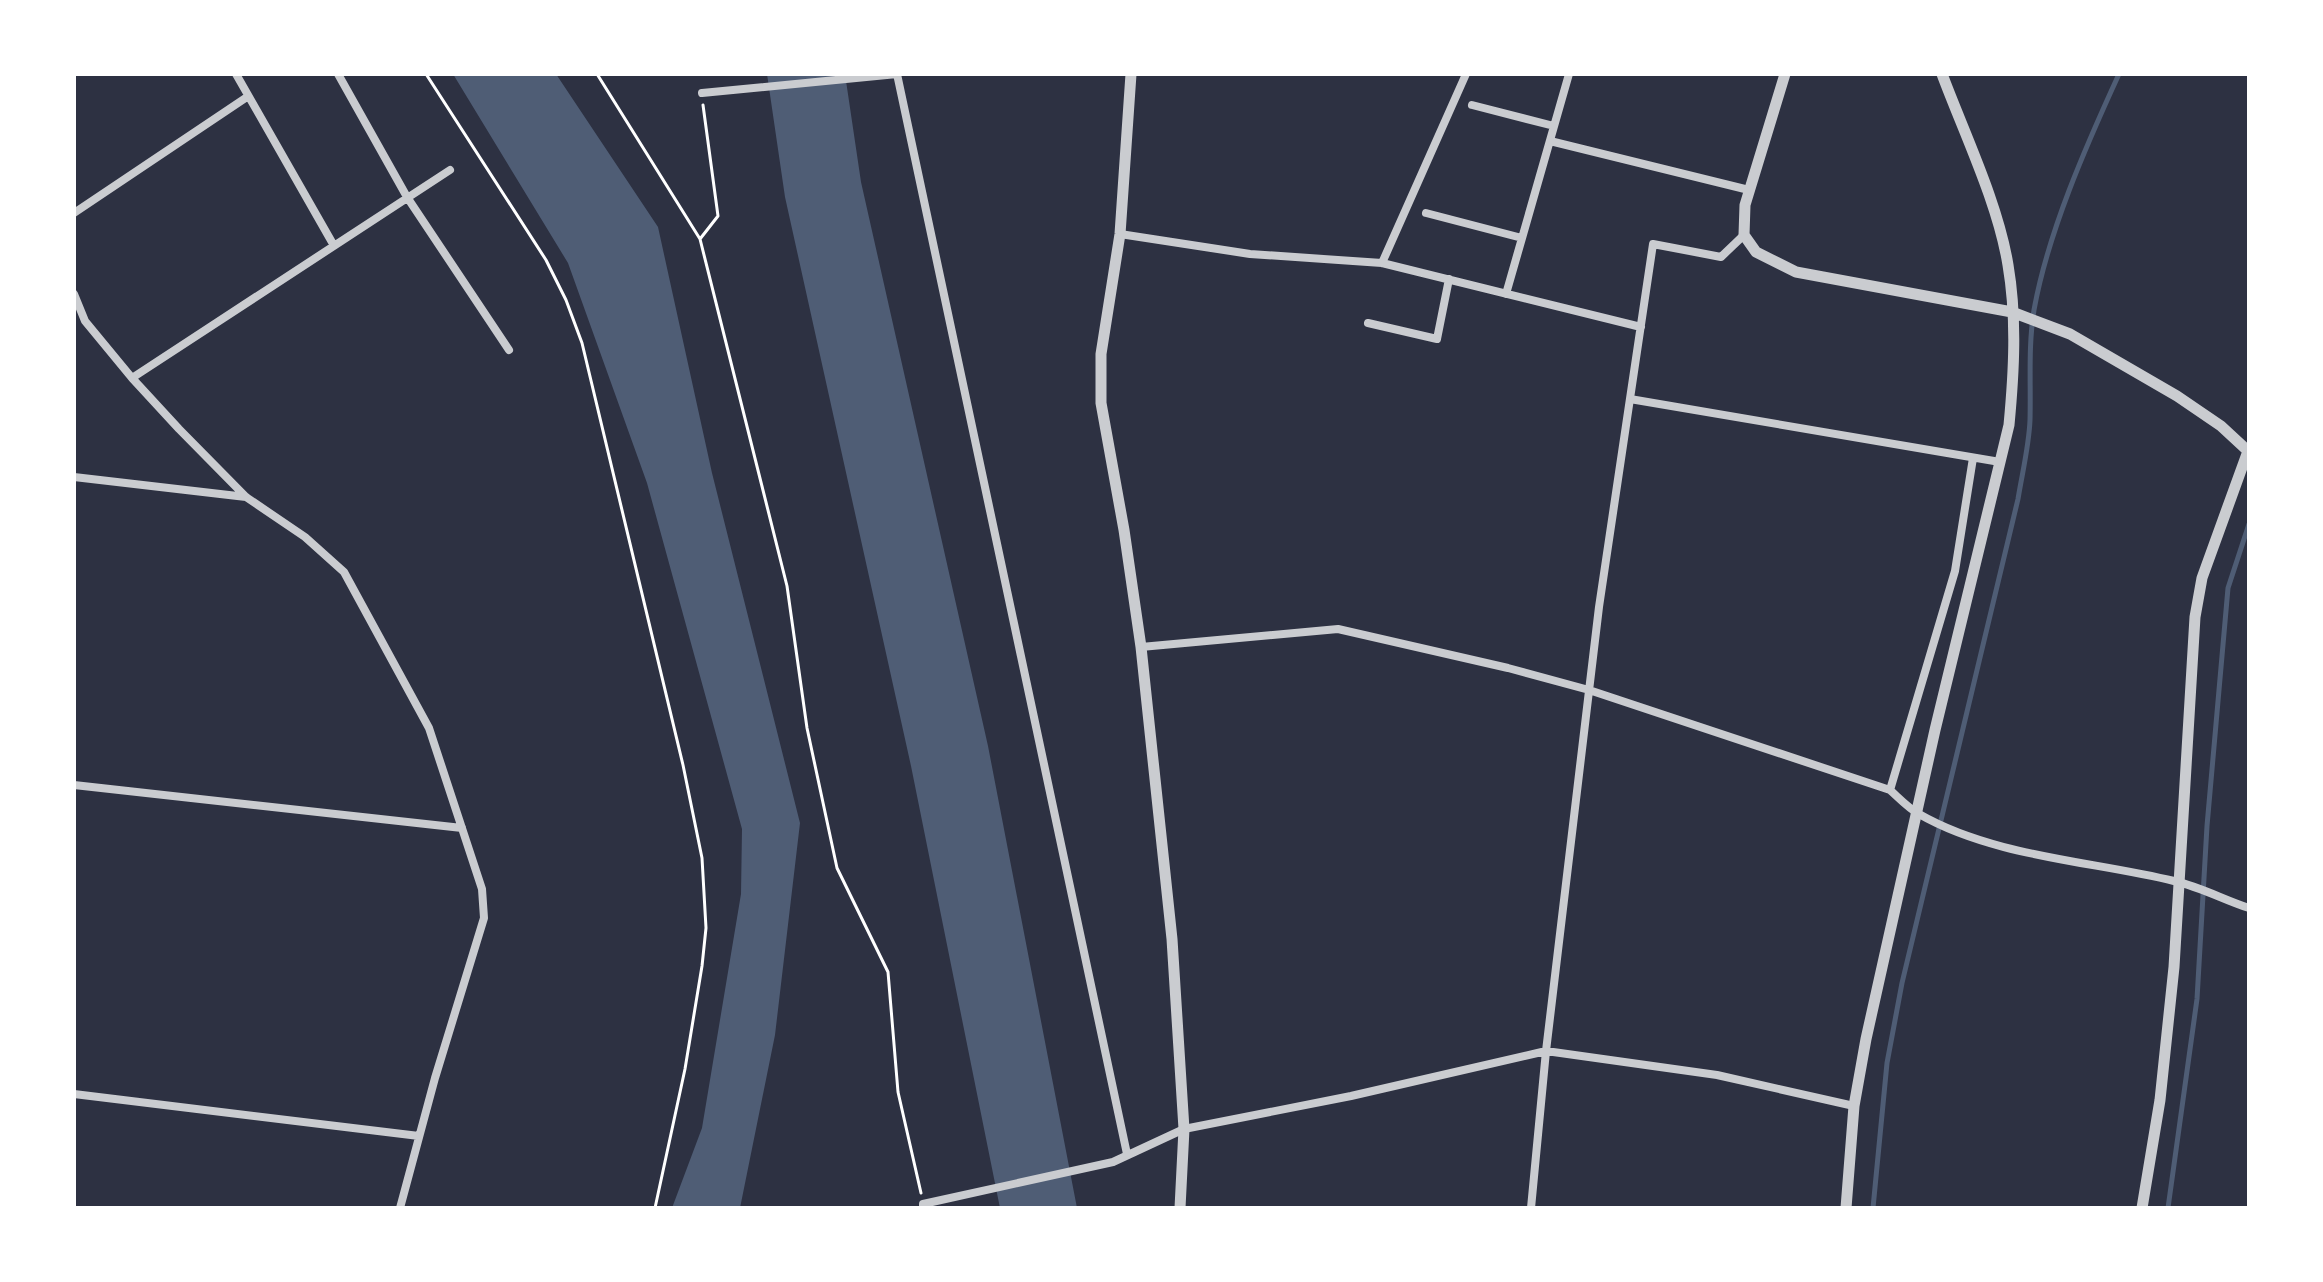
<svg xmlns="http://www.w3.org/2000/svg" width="2323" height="1282" viewBox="0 0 2323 1282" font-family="Raleway,sans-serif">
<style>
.water{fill:#4f5d75}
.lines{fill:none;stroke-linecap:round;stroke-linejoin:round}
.stream{stroke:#4f5d75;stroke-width:5}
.path{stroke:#fff;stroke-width:3}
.minor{stroke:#caccd0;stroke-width:8}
.tertiary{stroke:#caccd0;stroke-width:11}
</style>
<rect width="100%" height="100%" fill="#2d3142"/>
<path class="water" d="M453,74H556L658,227L712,473L800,823L775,1035L740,1208H672L702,1128L741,894L742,829L647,483L568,263Z
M767,74H845L861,182L988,746L1077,1208H1000L911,766L785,197Z"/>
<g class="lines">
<path class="stream" d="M1873,1208L1887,1063L1902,983L2018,499C2022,474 2029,446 2030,420C2031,383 2028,347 2034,310C2048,232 2086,146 2119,74
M2168,1208L2197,999L2207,826L2228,588L2249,524"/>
<path class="path" d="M426,74L546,260L566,300L582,343L683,765L702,858L706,928L702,966L685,1069L655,1208
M597,74L700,239
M703,105L718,216L700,239L787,586L807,728L837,868L888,972L898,1092L921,1193"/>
<path class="minor" d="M236,74L333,244
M338,74L407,197L509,350
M897,74L1127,1154
M702,93L897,74
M1472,105L1554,126
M1550,141L1749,190
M74,213L247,97
M1426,213L1522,238
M1120,234L1250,254L1382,263L1641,327
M1382,263L1466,74
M74,294L85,321L132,378L179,429L246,497L305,537L344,572L429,728L482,889L484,918L435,1078L400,1208
M1506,294L1569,74
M1368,323L1437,339L1449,279
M132,378L450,170
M1630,399L2000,462
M74,477L246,497
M1141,647L1338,629L1508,668L1589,690L1890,790C1899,798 1908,808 1919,814C1994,857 2092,861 2174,881C2201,887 2224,900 2249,908
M74,785L462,828
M1890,790L1955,571L1973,458
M74,1094L419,1136
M923,1208V1204L1113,1162L1184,1129L1351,1096L1546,1051L1717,1075L1854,1106
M1531,1208L1546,1051L1599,607L1653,244L1721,257L1744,235"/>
<path class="tertiary" d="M1131,74L1120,234L1101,354V403L1124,530L1141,647L1172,939L1184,1129L1180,1208
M1785,74L1745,205L1744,235L1756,252L1796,272L2012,312L2070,334L2177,396L2221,426L2248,451L2202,578L2195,617L2174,967L2160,1100L2142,1208
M1846,1208L1854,1106L1866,1039L1935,730L2009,425C2014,372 2017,318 2008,265C1998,203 1964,133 1942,74"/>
</g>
<rect width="2323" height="1282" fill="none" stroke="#ffffff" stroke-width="152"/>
</svg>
